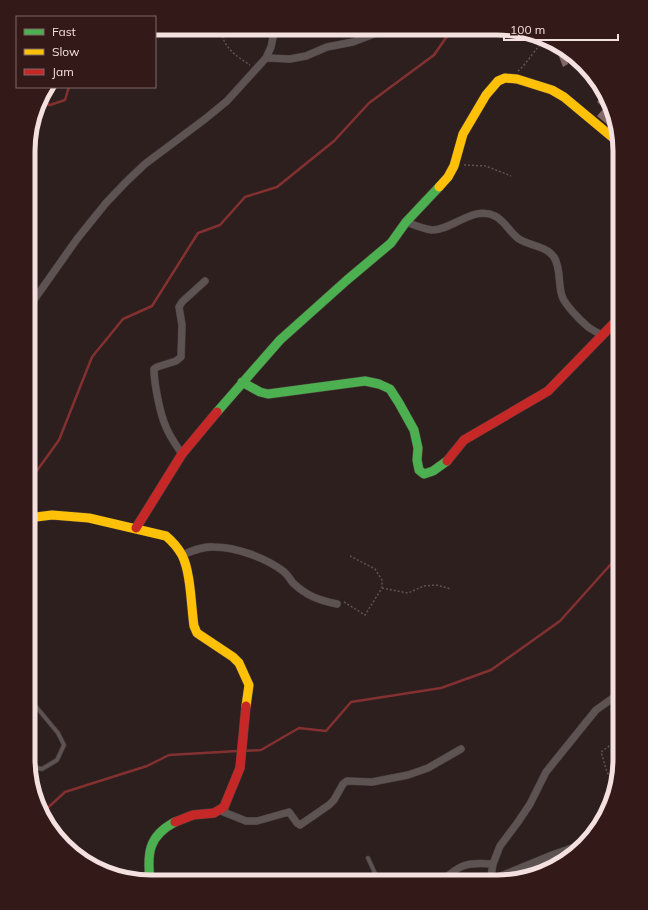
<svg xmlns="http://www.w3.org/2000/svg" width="648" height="910" viewBox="0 0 648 910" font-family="Mulish,sans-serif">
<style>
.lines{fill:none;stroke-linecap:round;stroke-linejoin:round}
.stream{stroke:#833031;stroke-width:2.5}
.building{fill:#816867}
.lane-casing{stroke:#493d3d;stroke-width:5}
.street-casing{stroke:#493d3d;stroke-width:8}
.fast-casing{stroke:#493d3d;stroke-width:10}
.slow-casing{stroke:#493d3d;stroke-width:10}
.jam-casing{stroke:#493d3d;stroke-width:10}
.path{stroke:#5e5453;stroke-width:1.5;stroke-dasharray:2 2;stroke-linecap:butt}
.lane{stroke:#5e5353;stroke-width:3.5}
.street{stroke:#5e5353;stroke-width:7}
.fast{stroke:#4caf50;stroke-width:9}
.slow{stroke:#ffc107;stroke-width:9}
.jam{stroke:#c62828;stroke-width:9}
.rim{fill:none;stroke:#f4e1df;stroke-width:5}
</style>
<rect width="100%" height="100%" fill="#2d1f1e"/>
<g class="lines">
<path class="stream" d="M40,101L50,105L65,100L69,87
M28,483L59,440L92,357L123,319L152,306L198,233L220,225L245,197L277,187L334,141L369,103L434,55L452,29
M243,751L261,750L299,728L326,731L351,702L441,688L491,670L560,621L620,554
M41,814L65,792L147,766L169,755L238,751"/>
</g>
<path class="building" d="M555,46L565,50L568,64L563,67Z
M604,94L608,97L616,132L597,116L604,108L597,102Z"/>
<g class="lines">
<g class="lane-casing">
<path id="lane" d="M28,697L58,733L64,745L57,760L42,769L29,766
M368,858L379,882"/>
</g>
<g class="street-casing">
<path id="street" d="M266,58L271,47L275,28
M406,222C414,225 423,229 432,230C453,230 473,205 495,216C505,221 510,233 519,239C530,246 546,246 554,257C561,268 558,284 562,296C565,305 580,320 587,326C592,330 598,333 603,336
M29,307L77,239L106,203L126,182L145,164L205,119L227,101L266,58L290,59L306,56L327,47L353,42L387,29
M182,454C176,445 170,437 166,427C160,414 154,383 154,369L157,367L176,361L181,357L182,325L179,307L182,302L205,281
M182,555C192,551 203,546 214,547C236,547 266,558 283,571C287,574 290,579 293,583C307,596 318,600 337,604
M221,811L246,821H257L289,812L297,823L300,825L329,805L334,800L343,784L347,781L372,782L408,775L428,768L461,749
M491,880L552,855L575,847L583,842
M441,882C460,864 467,862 493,864
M490,882L493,864L500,846L518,822L530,804L546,772L596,710L620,693"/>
</g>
<g class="fast-casing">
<path id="fast" d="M242,382L260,392L268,394L365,381L379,384L390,389L399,403L414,430L418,448L417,460L419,470L424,474L433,471L447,461
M217,412L280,340L347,280L391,243L406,222L439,187
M150,881C147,854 148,836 175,822"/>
</g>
<g class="slow-casing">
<path id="slow" d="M439,187L448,177L454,166L463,134L486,95L498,81L505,78L517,79L552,90L564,97L618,142
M28,518L52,515L89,518L166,536C172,541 178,548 182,555C191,573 191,606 194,626L197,633L233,657L239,663L249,685L246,706"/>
</g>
<g class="jam-casing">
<path id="jam" d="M447,461L464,440L548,391L620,317
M136,528L182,454L217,412
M175,822L193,815L214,813L224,807L240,768L246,706"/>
</g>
<path class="path" d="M222,28C220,45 237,57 250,65
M536,39L539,43
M518,71C527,64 538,44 544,42
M464,165L486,166L511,176
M382,588L408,593L424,586L436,585L451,589
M344,602L365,615L382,588V580L375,569L350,556
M611,708L616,724L620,729
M614,785L607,772L601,752L620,738"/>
<use href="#lane" class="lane"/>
<use href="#street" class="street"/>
<use href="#fast" class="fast"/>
<use href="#slow" class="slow"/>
<use href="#jam" class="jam"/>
</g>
<path d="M0 0H648V910H0ZM151 35H497A116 116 0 0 1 613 151V759A116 116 0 0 1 497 875H151A116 116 0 0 1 35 759V151A116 116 0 0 1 151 35Z" fill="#331918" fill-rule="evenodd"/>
<path class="rim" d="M151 35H497A116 116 0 0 1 613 151V759A116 116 0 0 1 497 875H151A116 116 0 0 1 35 759V151A116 116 0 0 1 151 35Z"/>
<rect x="16" y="16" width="140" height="72" fill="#331918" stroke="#806968"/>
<rect x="24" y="29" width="20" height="6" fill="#4caf50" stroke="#806968"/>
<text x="52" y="36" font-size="12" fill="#f4e1df">Fast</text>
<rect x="24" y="49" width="20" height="6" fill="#ffc107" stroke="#806968"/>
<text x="52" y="56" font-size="12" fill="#f4e1df">Slow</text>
<rect x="24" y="69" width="20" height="6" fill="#c62828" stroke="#806968"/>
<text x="52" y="76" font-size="12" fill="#f4e1df">Jam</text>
<path d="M504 34v6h114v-6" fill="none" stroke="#f4e1df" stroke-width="2"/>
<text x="510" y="34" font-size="12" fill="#f4e1df" stroke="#331918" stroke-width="3" paint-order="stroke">100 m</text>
</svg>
